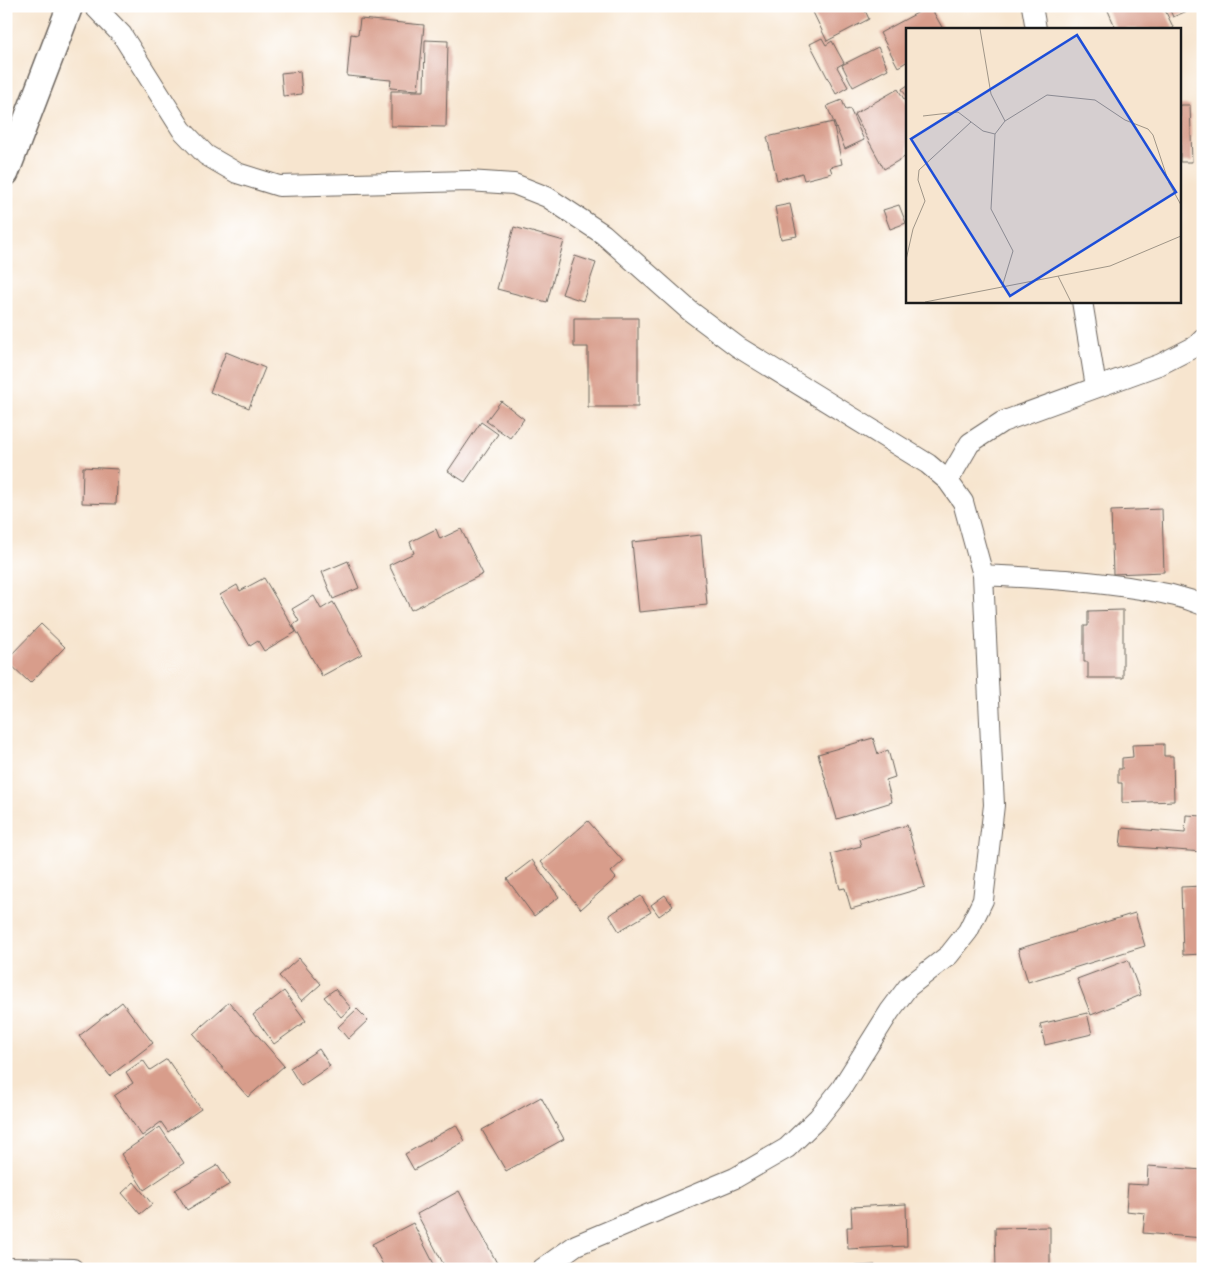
<svg xmlns="http://www.w3.org/2000/svg" width="1209" height="1275" viewBox="0 0 1209 1275" font-family="Mynerve,sans-serif">
<style>
.building{fill:#d89d8b}
.lines{fill:none;stroke-linecap:round;stroke-linejoin:round}
.minor-casing{stroke:#69625b;stroke-width:22}
.tertiary-casing{stroke:#69625b;stroke-width:28}
.minor{stroke:#fff;stroke-width:20}
.tertiary{stroke:#fff;stroke-width:25}
.inset-road{fill:none;stroke:#9f9587;stroke-width:1}
.view{fill:#1d4ed8;fill-opacity:0.15;stroke:#1d4ed8;stroke-width:2.5}
.inset-edge{fill:none;stroke:#1c1c1c;stroke-width:2.5}
</style>
<rect width="100%" height="100%" fill="#fff"/>
<filter id="ink" filterUnits="userSpaceOnUse"><feTurbulence type="fractalNoise" baseFrequency=".02" numOctaves="2"/><feDisplacementMap in="SourceGraphic" scale="10" xChannelSelector="R" yChannelSelector="G"/><feConvolveMatrix kernelMatrix="1 2 1 2 8 2 1 2 1" color-interpolation-filters="sRGB"/></filter>
<filter id="wash" filterUnits="userSpaceOnUse"><feTurbulence type="fractalNoise" baseFrequency=".0096" numOctaves="4" result="noise"/><feDisplacementMap in="SourceGraphic" scale="20" xChannelSelector="R" yChannelSelector="G"/><feGaussianBlur stdDeviation="1.12" result="paint"/><feColorMatrix in="noise" values="0 0 0 0 0 0 0 0 0 0 0 0 0 0 0 0 0 1.4 0 .05"/><feComposite in="paint" operator="in"/></filter>
<g filter="url(#wash)">
<rect width="100%" height="100%" fill="#f7e5cf"/>
<g id="blocks">
<path class="building" d="M810,6H863L869,19L827,41Z
M930,6L943,29H908V61L898,67L880,33Z
M1106,6H1163L1174,29H1116Z
M1168,6H1194V8L1173,17Z
M360,19L424,25L418,90L390,88L391,80L347,76L351,34L358,35Z
M822,38L826,45L832,41L844,63L837,67L848,87L836,94L810,44Z
M425,40L448,41L446,127L391,126V91H424Z
M878,47L888,69L853,87L842,65Z
M300,71L302,94L283,96L281,73Z
M908,85V99L902,89Z
M898,89L908,106V155L884,169L854,114Z
M842,100L846,110L850,109L864,140L845,149L827,106Z
M1180,105H1190L1192,162H1180Z
M833,122L842,164L830,167L832,173L804,180L802,173L777,180L767,137Z
M790,204L797,236L781,239L775,207Z
M899,205L906,223L890,229L883,210Z
M514,227L564,241L547,302L497,289Z
M575,256L596,263L583,301L562,294Z
M574,318H638V407H588V347H574Z
M226,352L265,368L249,408L210,392Z
M501,401L524,419L510,438L486,421Z
M481,422L498,434L465,482L448,471Z
M83,467L118,469L116,504L82,503Z
M1162,509L1164,572L1113,574L1111,511Z
M436,529L440,539L461,529L483,574L411,610L389,565L414,553L410,542Z
M701,535L707,605L639,612L632,542Z
M348,561L359,588L333,599L322,572Z
M264,578L296,632L264,651L258,641L250,646L220,595L237,585L240,591Z
M314,596L321,609L333,602L362,654L322,676L293,625L299,621L292,609Z
M1123,610V678H1088V662H1084V626H1088V611Z
M41,624L65,647L30,683L6,660Z
M873,738L878,754L888,750L895,777L886,780L892,802L837,819L818,754Z
M1164,744V756H1173L1174,801L1122,803V783H1118V769H1122V758L1133,757L1132,745Z
M1186,815L1203,816V852L1120,846L1122,828L1185,833Z
M588,821L623,861L611,872L616,878L581,909L541,862Z
M907,825L925,887L851,909L845,888L840,889L831,854L861,846L859,839Z
M532,860L559,897L534,916L507,879Z
M1203,886V954L1183,955L1181,887Z
M665,895L673,906L659,916L651,905Z
M641,896L651,912L619,931L609,915Z
M1135,913L1145,946L1028,982L1018,949Z
M299,958L321,984L302,1001L279,976Z
M1128,960L1141,995L1091,1015L1077,979Z
M335,989L351,1008L341,1017L324,997Z
M284,991L306,1021L274,1044L253,1015Z
M122,1002L153,1043L110,1076L79,1036Z
M229,1002L284,1066L248,1097L193,1034Z
M357,1009L368,1020L348,1039L338,1027Z
M1087,1013L1092,1034L1045,1045L1040,1024Z
M319,1049L330,1066L301,1086L290,1068Z
M167,1059L201,1109L168,1132L161,1122L142,1136L114,1096L133,1083L126,1072L143,1060L150,1070Z
M541,1097L564,1139L506,1171L482,1130Z
M456,1125L465,1141L414,1170L405,1154Z
M160,1127L184,1163L144,1190L121,1154Z
M218,1165L230,1184L187,1210L175,1190Z
M1148,1166L1203,1170V1238L1143,1233L1145,1213L1126,1211L1128,1184L1147,1185Z
M134,1182L152,1204L140,1214L122,1193Z
M459,1191L500,1269H446L417,1214Z
M906,1204L907,1246L848,1249L847,1227H852L851,1207Z
M413,1223L434,1264L425,1269H385L372,1244Z
M1050,1227V1269H996L995,1228Z
M875,1265V1269H840V1267Z"/>
</g>
</g>
<g filter="url(#ink)">
<use href="#blocks" fill-opacity="0" stroke="#69625b" stroke-width="1"/>
<g class="lines">
<g class="minor-casing">
<path id="minor" d="M94,6L122,35L182,130L206,155L237,173L279,186L468,181L514,184L547,197L603,234L690,311L738,347L928,464L948,481L963,502L983,575L994,805L983,900L968,931L949,955L908,987L890,1011L841,1089L818,1118L787,1148L735,1178L576,1245L542,1269
M1032,6L1036,29
M1082,301L1096,387
M948,481L970,443L1002,422L1161,364L1196,346L1203,339
M983,575C1036,578 1088,580 1140,589C1162,593 1182,596 1203,605
M6,1268L73,1269"/>
</g>
<g class="tertiary-casing">
<path id="tertiary" d="M6,173L70,6"/>
</g>
<use href="#minor" class="minor"/>
<use href="#tertiary" class="tertiary"/>
</g>
</g>
<g transform="translate(906 28)">
<rect width="275" height="275" fill="#f7e5cf"/>
<path class="inset-road" d="M74,1L85,66L99,93M17,88L52,84L77,103L89,106M0,232L7,201L19,173L12,152L13,142L65,94M152,248L165,274M96,259L107,223L85,181L89,106L99,93L141,67L189,72L219,92L242,101L247,107L263,155L275,177M19,274L204,238L275,208"/>
<path class="view" d="M171,7L270,164L104,268L5,111Z"/>
<rect width="275" height="275" class="inset-edge"/>
</g>
<rect width="1209" height="1275" fill="none" stroke="#fff" stroke-width="25"/>
</svg>
